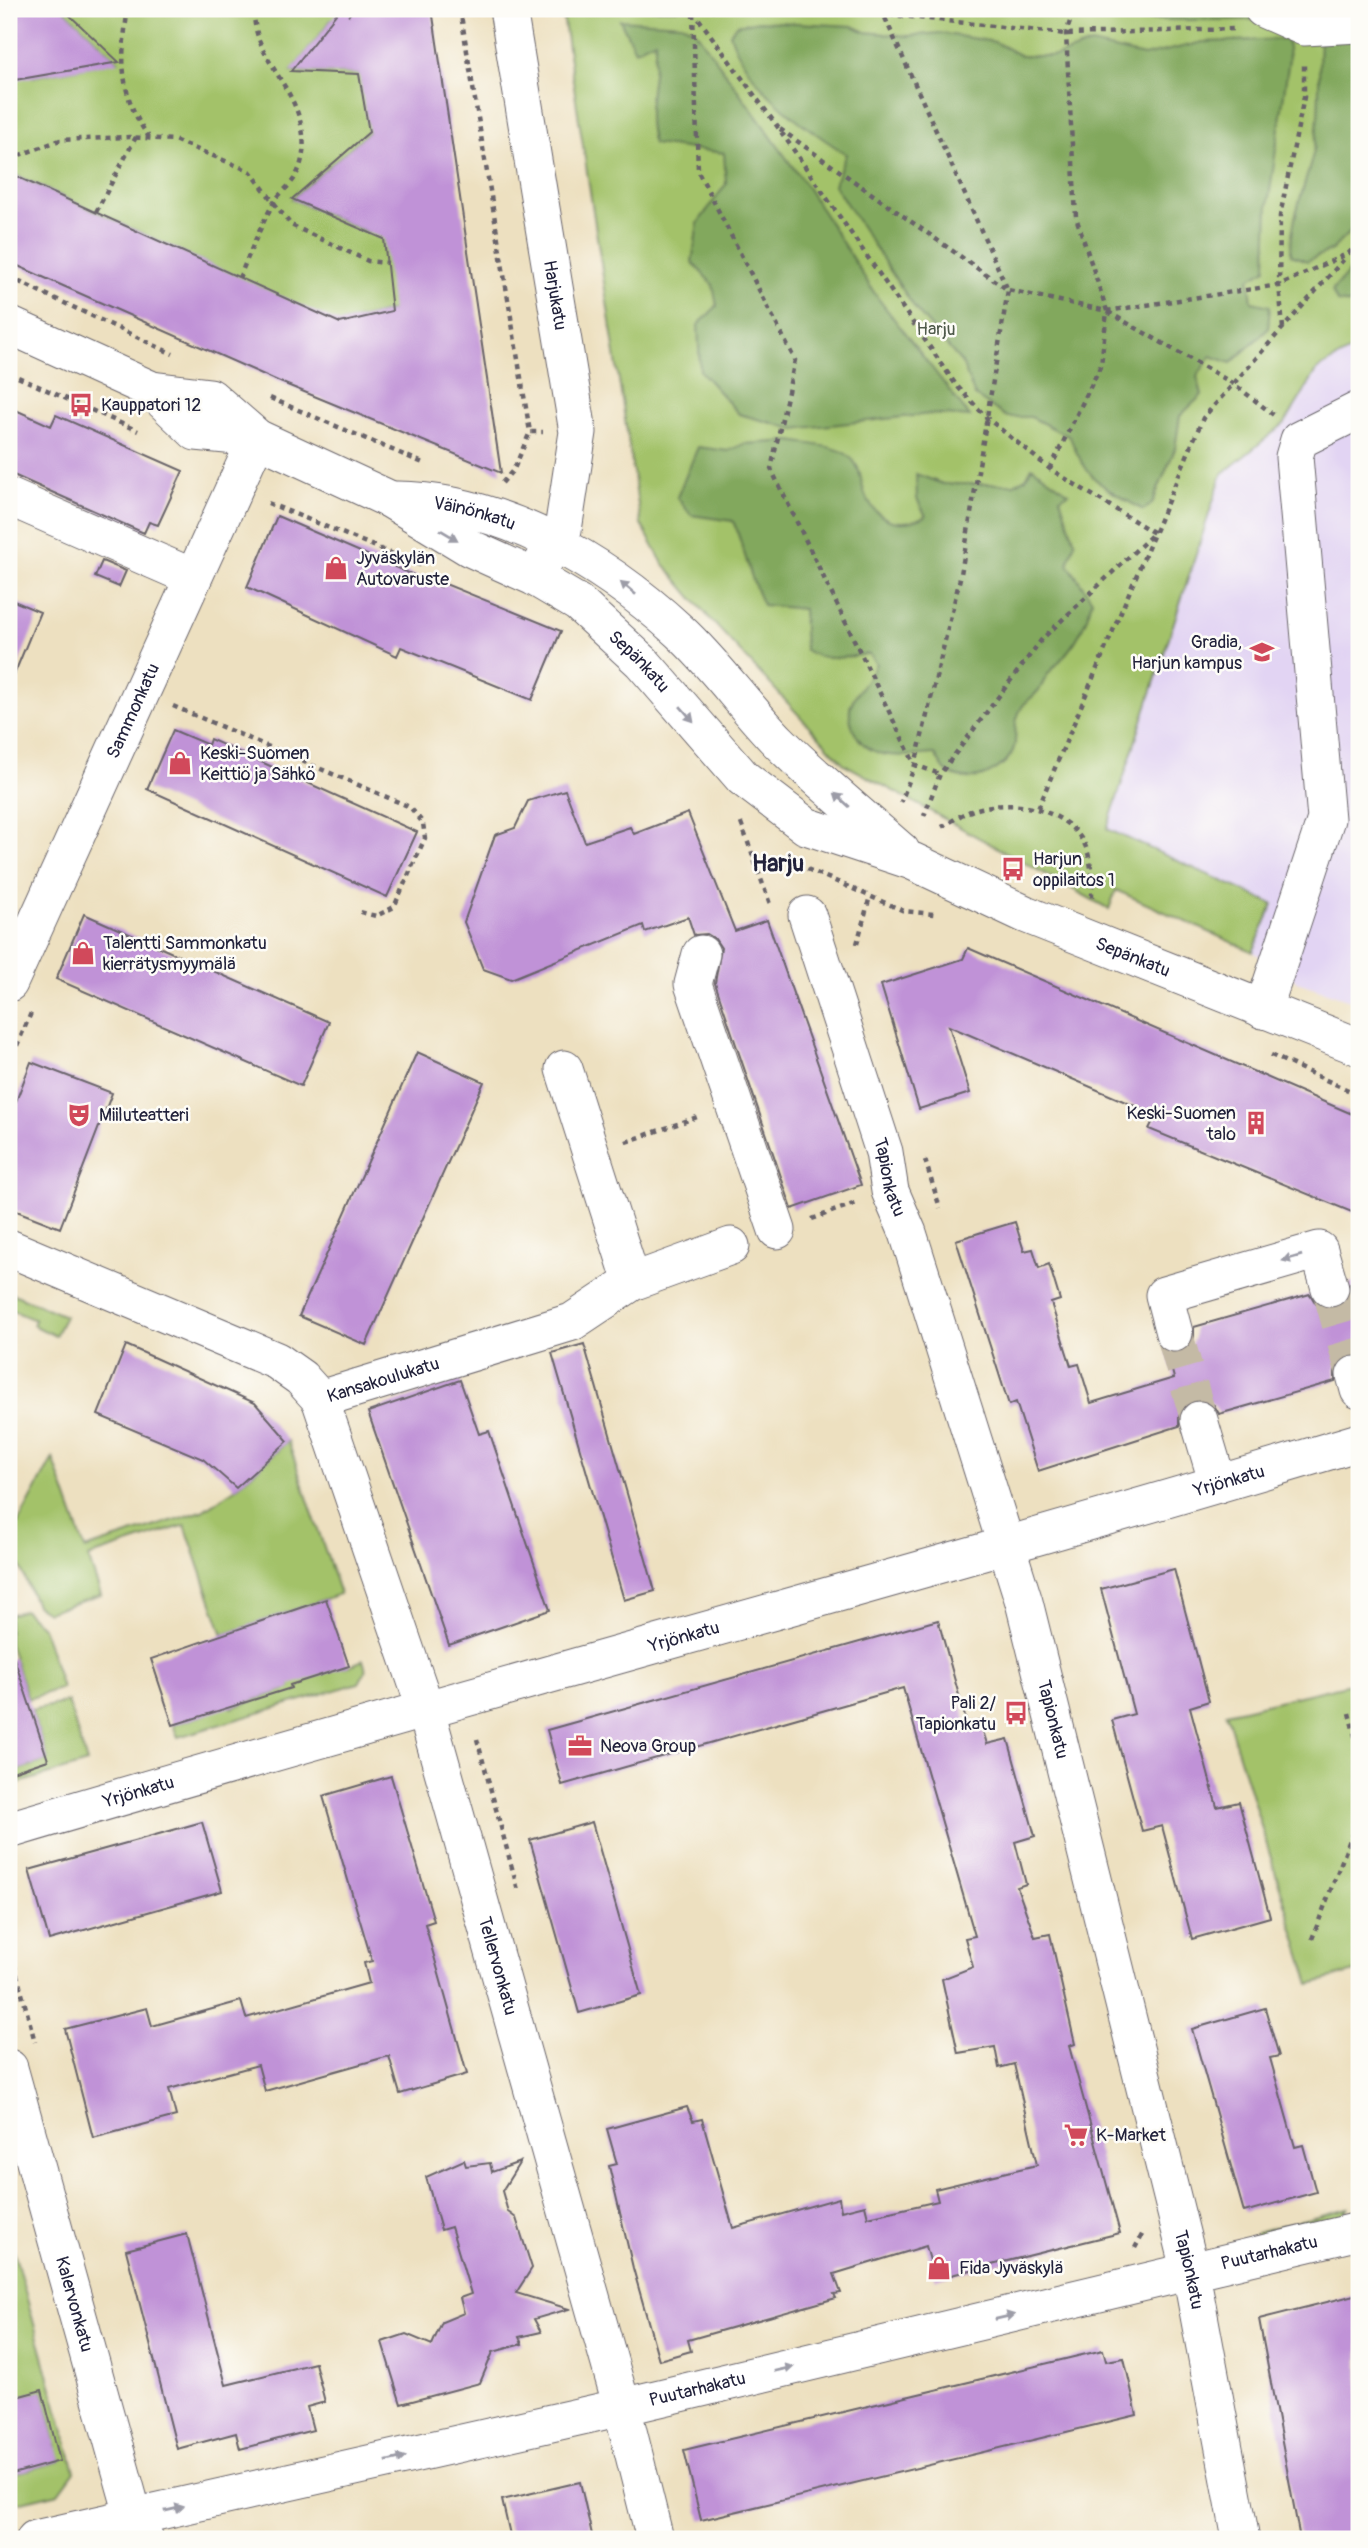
<svg xmlns="http://www.w3.org/2000/svg" width="1368" height="2548" viewBox="0 0 1368 2548" font-family="Pangolin,sans-serif">
<style>
.built{fill:#e2d4f3}
.green{fill:#a3c269;stroke:#627252;stroke-width:2}
.forest{fill:#82a85d;stroke:#52654c;stroke-width:2}
.building{fill:#c092d7}
.lines{fill:none;stroke-linecap:round;stroke-linejoin:round}
.minor-tunnel{stroke:#c4baa5;stroke-width:37;stroke-dasharray:37 18;stroke-linecap:butt}
.minor-casing{stroke:#69646a;stroke-width:39}
.path{stroke:#69646a;stroke-width:4.5;stroke-dasharray:5 5;stroke-linecap:butt}
.minor{stroke:#fff;stroke-width:37}
.oneway{fill:#9c9ca7}
.labels{text-anchor:middle;dominant-baseline:central;stroke-width:5;stroke-linejoin:round;paint-order:stroke}
.street-label{font-size:18px;fill:#22223b;stroke:#fdfcf7}
.park-label{font-size:18px;fill:#4f5a4b;stroke:#fdfcf7}
.poi-label{font-size:18px;fill:#22223b;stroke:#fdfcf7;text-anchor:start}
.district-label{font-size:24px;font-weight:bold;fill:#22223b;stroke:#fdfcf7}
</style>
<rect width="100%" height="100%" fill="#fdfcf7"/>
<filter id="ink" filterUnits="userSpaceOnUse"><feTurbulence type="fractalNoise" baseFrequency=".0143" numOctaves="2"/><feDisplacementMap in="SourceGraphic" scale="14" xChannelSelector="R" yChannelSelector="G"/><feConvolveMatrix kernelMatrix="1 2 1 2 8 2 1 2 1" color-interpolation-filters="sRGB"/></filter>
<filter id="wash" filterUnits="userSpaceOnUse"><feTurbulence type="fractalNoise" baseFrequency=".00686" numOctaves="4" result="noise"/><feDisplacementMap in="SourceGraphic" scale="28" xChannelSelector="R" yChannelSelector="G"/><feGaussianBlur stdDeviation="1.57" result="paint"/><feColorMatrix in="noise" values="0 0 0 0 0 0 0 0 0 0 0 0 0 0 0 0 0 1.4 0 .05"/><feComposite in="paint" operator="in"/></filter>
<g filter="url(#wash)">
<rect width="100%" height="100%" fill="#ede0c0"/>
<path class="built" d="M1359,346V1003L1300,983L1253,952L1272,903L1107,830L1222,474L1285,423L1318,369Z"/>
<path class="green" d="M63,9H354L331,20L292,71L360,74L370,131L292,199L367,232L385,222L395,310L338,324L9,172V76L17,58L33,77L118,61Z
M562,9H1359V346L1318,369L1285,423L1222,474L1107,829L1273,904L1253,952L1116,890L1109,909L844,764L711,620L662,562L641,524Z
M9,1292L65,1316L55,1336L33,1325L35,1320L9,1309Z
M288,1441L340,1594L223,1635L185,1525L88,1557L101,1595L47,1612L36,1605L18,1562L9,1559V1528L17,1525L53,1458L85,1549L202,1511L236,1488Z
M24,1610L43,1628L62,1688L28,1699L9,1644V1615Z
M363,1660L366,1670L359,1683L178,1737L173,1725L206,1714L228,1695L232,1708L290,1688L287,1676L349,1666Z
M1359,1682V1971L1310,1984L1226,1713Z
M68,1702L87,1763L9,1786V1773L48,1760L31,1710Z
M1348,2208L1342,2221L1250,2244L1256,2232Z
M14,2252L75,2471L59,2493L9,2505V2475L60,2461L42,2391L9,2399V2253Z"/>
<path class="forest" d="M1094,9H1352L1248,20H1126Z
M620,20L681,24L694,29L805,184L877,297L970,417L931,414L794,429L739,414L700,371L698,325L717,306L713,285L692,262L698,223L726,184L724,153L653,144C642,110 657,74 655,40L635,50Z
M759,21L853,26L866,32L908,36L940,33L995,42L1021,56H1057L1091,44L1144,56L1203,42L1287,39L1289,59L1268,205L1266,269L1249,279L1252,302L1270,306L1268,329L1231,363L1211,356L1197,377L1202,395L1180,416L1175,449L1152,504L1143,510C1104,487 1086,481 1070,437L1031,417H1007L975,396L962,363L916,310L834,185L846,154C800,124 749,89 730,34L736,25Z
M1359,33V222L1332,250L1307,261L1291,255C1290,218 1306,186 1314,150C1321,112 1318,75 1320,37Z
M1359,260V305L1337,302L1332,291Z
M791,441C806,444 830,445 843,452C865,465 858,482 867,499C881,524 902,527 926,516L917,499L916,474L943,484H1014L1026,478L1032,467L1069,493L1060,498L1075,542L1068,564L1092,600C1084,634 1072,648 1049,673C1044,678 1043,686 1038,691C1033,697 1026,701 1022,707C1014,720 1016,728 1015,743C1012,764 985,780 966,778C948,777 943,770 935,754C904,756 866,763 853,728C850,720 848,710 852,702C858,688 870,679 876,664L869,654C845,657 826,663 805,650L803,609L763,605C749,577 745,549 733,521L691,515L677,497L698,447L728,451L744,444Z"/>
<g id="blocks">
<path class="building" d="M9,9H63L119,62L9,81Z
M340,9H432L501,473L280,382L9,262V173L340,323L392,311L384,239L292,199L369,132L359,74L291,71Z
M9,407L51,426L56,415L183,471L158,525L149,522L144,533L9,473Z
M277,516L441,587L443,583L561,631L532,700L401,647L397,656L247,587Z
M102,561L126,571L119,587L95,577Z
M9,599L40,612L9,687Z
M173,730L208,745L210,739L417,832L387,897L147,789Z
M565,790L585,842L630,827L634,834L688,813L735,931L767,920L861,1185L792,1209L715,983L721,948L715,939L707,934L694,935L688,917L645,932L643,925L511,979L483,969L464,922L495,835L515,828L528,801Z
M84,914L329,1022L301,1086L56,979Z
M968,948L1359,1117V1215L1149,1129L1156,1115L949,1026L970,1093L919,1109L881,985L963,959Z
M417,1052L484,1082L366,1345L299,1316Z
M31,1062L112,1093L60,1228L9,1208V1120Z
M1015,1222L1024,1251L1033,1249L1039,1268L1049,1264L1060,1300L1051,1303L1071,1366L1079,1364L1091,1403L1174,1378L1167,1352L1179,1353L1188,1348L1194,1339V1327L1310,1294L1316,1304L1324,1308H1335L1346,1302L1350,1294V1283L1359,1280V1355H1349L1340,1361L1335,1370V1381L1219,1414L1214,1405L1205,1400H1192L1183,1406L1179,1414V1426L1038,1471L1016,1402L1009,1405L956,1240Z
M584,1344L655,1591L624,1600L552,1353Z
M126,1345L255,1403L288,1441L236,1488L203,1459L98,1415Z
M460,1380L479,1434L489,1431L550,1610L449,1645L368,1412Z
M1174,1569L1209,1701L1190,1707L1217,1807L1239,1802L1270,1917L1192,1939L1162,1826L1142,1831L1112,1720L1134,1714L1101,1589Z
M326,1599L349,1666L290,1685L291,1688L173,1725L151,1659Z
M938,1620L967,1724L980,1721L987,1744L1008,1739L1035,1836L1015,1842L1026,1884L1017,1887L1035,1937L1050,1934L1075,2044L1069,2046L1120,2233L935,2279L926,2246L834,2274L841,2293L834,2294L836,2298L688,2340L691,2351L659,2360L633,2268L609,2166L617,2164L607,2129L687,2107L693,2121L702,2119L733,2228L839,2198L841,2211L865,2205L868,2217L938,2201L935,2189L1037,2165L1014,2064L999,2068L995,2047L958,2053L942,1979L973,1967L965,1938L975,1936L903,1688L562,1785L547,1730Z
M14,1658L48,1760L9,1773V1659Z
M391,1776L434,1921L425,1924L467,2074L400,2094L389,2056L265,2091L258,2065L169,2089L176,2116L93,2138L65,2029L147,2008L152,2026L241,2001L246,2018L369,1983L364,1963L372,1961L323,1796Z
M202,1822L222,1891L49,1940L29,1870Z
M592,1822L641,1995L579,2013L530,1840Z
M1265,2008L1279,2056L1270,2058L1295,2147L1303,2145L1316,2192L1244,2212L1192,2029Z
M464,2160L466,2166L490,2163L492,2172L520,2162L502,2191L508,2212L516,2218L532,2268L516,2293L569,2309L534,2319L541,2332L519,2337L522,2344L493,2352L480,2383L401,2404L382,2342L406,2334L432,2345L442,2322L464,2313L460,2298L471,2294L451,2227L441,2230L426,2177Z
M187,2234L226,2385L315,2363L325,2402L307,2407L313,2430L240,2449L236,2433L177,2449L126,2250Z
M1359,2294V2539H1300L1259,2319Z
M1103,2350L1106,2361L1124,2358L1137,2415L701,2520L684,2450Z
M42,2390L60,2461L9,2475V2399Z
M580,2482L593,2539H511L502,2500Z"/>
</g>
</g>
<g filter="url(#ink)">
<use href="#blocks" fill-opacity="0" stroke="#69646a" stroke-width="2"/>
<g class="lines">
<path class="minor-tunnel" d="M1330,1288L1355,1375
M1174,1333L1199,1420"/>
<g class="minor-casing">
<g id="minor">
<path id="s1" d="M508,9L578,432L563,530L542,564"/>
<path d="M1263,9L1304,27L1359,24"/>
<path id="s2" d="M9,325L152,390L210,397L257,438L391,500L470,548L534,577L578,603L642,662L743,778L806,826L912,861L1025,914L1359,1047"/>
<path d="M152,390L196,432L257,438"/>
<path d="M9,497L192,577"/>
<path id="s3" d="M397,500C501,501 603,561 679,631C715,664 744,706 778,741C817,780 860,815 901,851"/>
<path id="s4" d="M807,915L884,1152L890,1191L908,1233L1024,1602L1191,2273L1241,2539"/>
<path d="M701,954L693,984L777,1230"/>
<path id="s5" d="M9,983L257,438"/>
<path d="M1263,1010L1326,819L1294,457L1299,440L1359,410"/>
<path d="M564,1069L632,1282"/>
<path id="s6" d="M9,1248L277,1361L301,1378L320,1399L425,1707L622,2407L655,2539"/>
<path d="M1174,1333L1164,1295L1319,1250L1330,1288"/>
<path d="M1355,1375L1359,1390"/>
<path id="s7" d="M320,1399L572,1322L632,1282L731,1246"/>
<path d="M1199,1420L1218,1484"/>
<path id="s8" d="M9,1830C458,1696 911,1577 1359,1442"/>
<path id="s9" d="M9,2068L134,2518L145,2539"/>
<path id="s10" d="M35,2539L622,2407L1359,2231"/>
</g>
</g>
<path class="path" d="M128,9C120,58 119,96 149,137
M340,9L350,15
M460,9L530,432
M659,9L883,14L1066,34L1234,29
M881,9L1008,290L961,574L915,765L901,802
M693,11L777,126L956,385L987,418L1050,469L1154,533L1042,639L940,774L924,816
M693,13L698,171L795,360L771,469L915,765L940,774
M780,129L1008,290L1107,311L1279,285L1349,253L1359,241
M9,159L60,140L129,137L174,140L250,171L291,225L368,261L388,263
M96,212L136,137
M9,277L173,354
M239,278C250,253 260,227 273,204C278,194 288,188 294,179C311,151 303,119 288,92C272,64 253,42 254,9
M1108,312L1234,384L1275,416
M1283,328L1279,285L1280,216L1304,97V61
M9,373L138,431
M270,398L423,463
M1050,469L1101,365L1107,311L1076,217L1066,34L1074,9
M502,483L514,469L530,432H543
M268,503L425,567
M173,706L410,807L423,823L425,838L394,907L376,916L360,912
M1038,808L1203,418L1346,257
M741,823L771,907
M942,827C951,822 961,814 971,811C1008,798 1063,806 1084,843C1093,861 1092,883 1092,902
M798,865L904,911L934,914
M857,944L870,896
M1271,1055L1359,1095
M9,1064L31,1013
M626,1142L700,1116
M925,1160L940,1208
M812,1219L856,1203
M1349,1713L1359,1752
M477,1739L518,1890
M1312,1939L1359,1816
M9,1945L35,2042
M1135,2248L1144,2231"/>
<use href="#minor" class="minor"/>
</g>
<defs><path id="oneway-solid" d="M-6-.8H1V-3.2L6.5 0L1 3.2V.8H-6Z" transform="scale(1.75)"/></defs>
<g class="oneway">
<use href="#oneway-solid" transform="translate(449 535) rotate(31)"/>
<use href="#oneway-solid" transform="translate(628 588) rotate(-140)"/>
<use href="#oneway-solid" transform="translate(687 714) rotate(49)"/>
<use href="#oneway-solid" transform="translate(842 800) rotate(-138)"/>
<use href="#oneway-solid" transform="translate(1292 1258) rotate(164)"/>
<use href="#oneway-solid" transform="translate(1005 2317) rotate(-13)"/>
<use href="#oneway-solid" transform="translate(784 2369) rotate(-13)"/>
<use href="#oneway-solid" transform="translate(396 2459) rotate(-13)"/>
<use href="#oneway-solid" transform="translate(174 2509) rotate(-13)"/>
</g>
</g>
<defs>
<g id="bus-bare" transform="scale(1.89)"><path d="M-5-6H5V4H4V6H2V4H-2V6H-4V4H-5ZM-3.5-4V0h7V-4ZM-3.5 1.2v1.5H-2V1.2ZM2 1.2v1.5H3.5V1.2Z" fill="#d1495b" stroke="#fdfcf7" stroke-width="2.5" paint-order="stroke"/></g>
<g id="shop-bare" transform="scale(1.89)"><path d="M-5-2.5h2.3a2.7 3.5 0 0 1 5.4 0H5L5.5 6h-11ZM-1.5-2.5h3a1.5 2.3 0 0 0-3 0Z" fill="#d1495b" stroke="#fdfcf7" stroke-width="2.5" paint-order="stroke"/></g>
<g id="university-bare" transform="scale(1.89)"><path d="M0-5L7-2L0 1L-7-2ZM-4 1L0 2.5L4 1V4Q0 6-4 4Z" fill="#d1495b" stroke="#fdfcf7" stroke-width="2.5" paint-order="stroke"/></g>
<g id="theatre-bare" transform="scale(1.89)"><path d="M-5-5.5Q0-4 5-5.5V0Q5 5 0 6Q-5 5-5 0ZM-3.3-2.5H-1v1.5H-3.3ZM1-2.5H3.3v1.5H1ZM-2.8 1Q0 5.5 2.8 1Z" fill="#d1495b" stroke="#fdfcf7" stroke-width="2.5" paint-order="stroke"/></g>
<g id="building-bare" transform="scale(1.89)"><path d="M-4-6H4V6H1V3H-1V6H-4ZM-2.5-4.3h1.7v1.8h-1.7ZM.8-4.3h1.7v1.8H.8ZM-2.5-1h1.7V.8h-1.7ZM.8-1h1.7V.8H.8Z" fill="#d1495b" stroke="#fdfcf7" stroke-width="2.5" paint-order="stroke"/></g>
<g id="office-bare" transform="scale(1.89)"><path d="M-6-3h4V-5.5h4V-3h4V5H-6ZM-1-4.5V-3h2v-1.5ZM-6 0V1H6V0Z" fill="#d1495b" stroke="#fdfcf7" stroke-width="2.5" paint-order="stroke"/></g>
<g id="supermarket-bare" transform="scale(1.89)"><path d="M-6-5.5h2.5l.6 2H6L4.5 2H-2.5L-4.4-4H-6ZM-1.5 3.2a1.3 1.3 0 1 0 .1 0ZM3 3.2a1.3 1.3 0 1 0 .1 0Z" fill="#d1495b" stroke="#fdfcf7" stroke-width="2.5" paint-order="stroke"/></g>
</defs>
<g fill-rule="evenodd">
<use href="#bus-bare" x="81" y="405"/>
<use href="#shop-bare" x="336" y="568"/>
<use href="#university-bare" x="1262" y="652"/>
<use href="#shop-bare" x="180" y="763"/>
<use href="#bus-bare" x="1013" y="869"/>
<use href="#shop-bare" x="83" y="953"/>
<use href="#theatre-bare" x="79" y="1115"/>
<use href="#building-bare" x="1256" y="1123"/>
<use href="#bus-bare" x="1016" y="1713"/>
<use href="#office-bare" x="580" y="1746"/>
<use href="#supermarket-bare" x="1076" y="2135"/>
<use href="#shop-bare" x="939" y="2268"/>
</g>
<g class="labels">
<g class="street-label">
<text stroke="none"><textPath href="#s1" startOffset="290">Harjukatu</textPath></text>
<text stroke="none"><textPath href="#s3" startOffset="79">Väinönkatu</textPath></text>
<text stroke="none"><textPath href="#s2" startOffset="724">Sepänkatu</textPath></text>
<text stroke="none"><textPath href="#s5" startOffset="299">Sammonkatu</textPath></text>
<text stroke="none"><textPath href="#s2" startOffset="1312">Sepänkatu</textPath></text>
<text stroke="none"><textPath href="#s4" startOffset="275">Tapionkatu</textPath></text>
<text stroke="none"><textPath href="#s7" startOffset="66">Kansakoulukatu</textPath></text>
<text stroke="none"><textPath href="#s8" startOffset="1269">Yrjönkatu</textPath></text>
<text stroke="none"><textPath href="#s8" startOffset="702">Yrjönkatu</textPath></text>
<text stroke="none"><textPath href="#s4" startOffset="842">Tapionkatu</textPath></text>
<text stroke="none"><textPath href="#s8" startOffset="135">Yrjönkatu</textPath></text>
<text stroke="none"><textPath href="#s6" startOffset="943">Tellervonkatu</textPath></text>
<text stroke="none"><textPath href="#s10" startOffset="1267">Puutarhakatu</textPath></text>
<text stroke="none"><textPath href="#s4" startOffset="1409">Tapionkatu</textPath></text>
<text stroke="none"><textPath href="#s9" startOffset="245">Kalervonkatu</textPath></text>
<text stroke="none"><textPath href="#s10" startOffset="679">Puutarhakatu</textPath></text>
</g>
<g class="park-label">
<text x="936" y="329">Harju</text>
</g>
<g class="poi-label">
<text x="101" y="405">Kauppatori 12</text>
<text x="356" y="558">Jyväskylän<tspan x="356" dy="21">Autovaruste</tspan></text>
<text x="1242" y="642" text-anchor="end">Gradia,<tspan x="1242" dy="21">Harjun kampus</tspan></text>
<text x="200" y="753">Keski-Suomen<tspan x="200" dy="21">Keittiö ja Sähkö</tspan></text>
<text x="1033" y="859">Harjun<tspan x="1033" dy="21">oppilaitos 1</tspan></text>
<text x="103" y="943">Talentti Sammonkatu<tspan x="103" dy="21">kierrätysmyymälä</tspan></text>
<text x="1236" y="1113" text-anchor="end">Keski-Suomen<tspan x="1236" dy="21">talo</tspan></text>
<text x="99" y="1115">Miiluteatteri</text>
<text x="996" y="1703" text-anchor="end">Pali 2/<tspan x="996" dy="21">Tapionkatu</tspan></text>
<text x="600" y="1746">Neova Group</text>
<text x="1096" y="2135">K-Market</text>
<text x="959" y="2268">Fida Jyväskylä</text>
</g>
<g class="district-label">
<text x="778" y="863">Harju</text>
</g>
</g>
<rect width="1368" height="2548" fill="none" stroke="#fdfcf7" stroke-width="35"/>
</svg>
